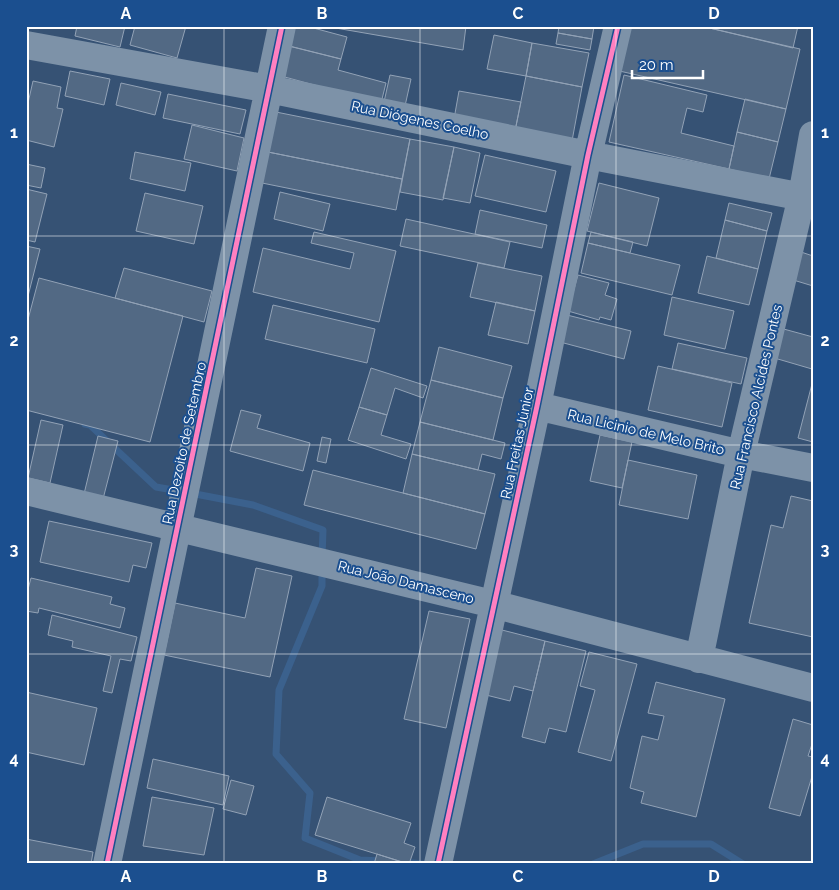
<svg xmlns="http://www.w3.org/2000/svg" width="839" height="890" viewBox="0 0 839 890" font-family="Raleway,sans-serif">
<style>
.lines{fill:none;stroke-linecap:round;stroke-linejoin:round}
.stream{stroke:#3b618d;stroke-width:7}
.building{fill:#526984;stroke:#92a2b6}
.minor{stroke:#7d92a8;stroke-width:28}
.cycleway-casing{stroke:#1b4f8f;stroke-width:8}
.cycleway{stroke:#ff80c0;stroke-width:5}
.grid{fill:none;stroke:#fff;stroke-width:1;stroke-opacity:0.55}
.labels{text-anchor:middle;dominant-baseline:central;stroke-width:4;stroke-linejoin:round;paint-order:stroke}
.street-label{font-size:14px;fill:#fff;stroke:#1b4f8f}
.neatline{fill:none;stroke:#fff;stroke-width:2}
.grid-label{font-size:16px;text-anchor:middle;font-weight:bold;fill:#fff}
</style>
<rect width="100%" height="100%" fill="#365274"/>
<g class="lines">
<path class="stream" d="M85,424L90,425L156,487L179,491
M190,493L253,505L323,530L322,558
M322,569V586L279,690L276,754L310,793L305,838L360,860L382,861
M400,862L424,864
M593,864L643,844H711L743,864"/>
</g>
<path class="building" d="M77,26H125L120,47L75,36Z
M135,26H186L177,58L130,45Z
M294,26H306L347,37L341,59L289,46Z
M324,26H466L463,50Z
M559,26H594L592,39L558,33Z
M625,26H701L800,49L786,109L615,70Z
M701,26H798L793,48Z
M558,33L592,39L590,50L556,44Z
M494,35L532,43L526,76L487,69Z
M532,43L589,53L582,87L526,76Z
M289,46L341,59L338,70L386,83L381,103L281,76Z
M70,71L110,79L104,105L65,96Z
M390,75L411,79L405,106L384,102Z
M624,75L707,95L703,112L687,108L681,133L734,146L729,169L609,142Z
M526,76L582,87L572,141L515,131Z
M33,81L61,87L57,108L63,109L54,147L26,140V112Z
M121,83L161,92L155,115L116,105Z
M459,91L521,102L515,131L454,119Z
M168,94L246,110L240,134L163,118Z
M745,99L786,109L778,142L737,132Z
M276,112L410,139L402,179L268,152Z
M192,125L244,138L237,171L184,159Z
M737,132L778,142L769,179L729,169Z
M410,139L454,147L443,200L400,192Z
M454,147L480,153L470,203L443,198Z
M135,152L191,163L185,191L130,179Z
M268,152L402,179L396,210L262,183Z
M485,155L556,171L546,212L475,196Z
M26,164L45,168L41,188L26,185Z
M599,183L659,198L647,246L587,231Z
M26,189L47,194L35,242L26,240Z
M280,192L330,204L323,231L274,219Z
M145,193L203,206L194,244L136,231Z
M729,203L772,213L767,231L725,220Z
M480,210L547,225L542,248L475,234Z
M406,219L510,242L504,268L400,246Z
M725,220L767,231L758,269L716,258Z
M314,232L396,251L379,322L253,292L263,248L350,269L354,253L311,243Z
M591,232L633,242L630,253L588,243Z
M588,243L680,265L672,295L581,273Z
M26,246L40,249L26,304Z
M798,251L813,256V286L790,279Z
M707,256L758,269L749,305L698,293Z
M478,263L542,276L535,311L470,297Z
M124,268L212,291L204,322L115,298Z
M578,275L609,283L605,295L617,299L611,320L600,317L599,320L568,311Z
M39,278L183,316L150,442L26,410V327Z
M672,297L734,311L725,349L664,335Z
M496,302L535,311L528,344L488,335Z
M273,305L375,329L367,363L265,339Z
M567,315L631,331L624,359L560,342Z
M780,328L813,337L812,369L771,357Z
M678,343L747,358L741,384L672,369Z
M439,347L512,366L503,398L431,380Z
M658,366L732,383L722,427L648,410Z
M371,368L427,386L423,398L395,388L387,415L359,407Z
M431,380L503,398L493,440L420,422Z
M813,380V442L798,438Z
M359,407L387,415L381,435L411,444L406,459L348,440Z
M241,410L261,415L257,428L310,443L303,471L230,451Z
M41,420L63,425L50,483L28,478Z
M420,422L505,443L501,459L482,454L478,470L412,454Z
M600,435L632,442L622,488L590,481Z
M98,436L118,441L103,499L84,494Z
M322,437L331,439L326,463L317,461Z
M412,454L495,474L485,514L403,493Z
M628,460L697,475L688,519L619,505Z
M313,470L485,514L476,549L304,505Z
M791,496L813,501V637L749,623L771,525L783,528Z
M49,521L152,543L146,568L133,565L129,582L40,562Z
M256,568L292,576L270,677L164,655L175,603L245,618Z
M31,578L112,597L110,604L125,608L120,628L39,608L38,613L26,611V597Z
M429,611L470,619L446,728L404,719Z
M52,615L137,637L131,661L120,659L112,693L103,691L111,656L72,647L73,641L48,635Z
M502,630L545,641L533,691L514,686L510,701L486,695Z
M545,641L586,651L566,732L549,728L545,743L522,737Z
M589,652L637,664L611,761L578,752L595,690L580,686Z
M656,682L725,699L696,817L641,803L644,792L630,788L642,736L658,740L664,716L648,713Z
M26,692L97,708L84,765L26,752Z
M793,719L813,725V741L808,756L813,757V773L800,816L769,808Z
M153,759L229,776L223,805L147,788Z
M231,780L254,786L246,815L223,809Z
M152,797L214,808L204,855L143,846Z
M327,797L411,823L404,843L415,847L409,864L315,835Z
M26,839L93,852L91,864H28Z
M377,854L408,864H374Z"/>
<g class="lines">
<path class="minor" d="M26,45L269,89L588,155L813,199
M537,406L741,454L813,468
M26,491L493,604L813,688
M699,659L741,454L802,196L813,135
M107,864L282,26
M438,864L537,406L588,155L618,26"/>
<g class="cycleway-casing">
<path id="cycleway" d="M107,864L282,26
M438,864L537,406L588,155L618,26"/>
</g>
<use href="#cycleway" class="cycleway"/>
</g>
<path class="grid" d="M224,26V864M420,26V864M616,26V864M26,236H813M26,445H813M26,654H813"/>
<g class="labels">
<g class="street-label">
<text transform="translate(420 120) rotate(12)">Rua Diógenes Coelho</text>
<text transform="translate(756 397) rotate(-77)">Rua Francisco Alcides Pontes</text>
<text transform="translate(646 432) rotate(13)">Rua Licinio de Melo Brito</text>
<text transform="translate(184 443) rotate(-78)">Rua Dezoito de Setembro</text>
<text transform="translate(517 443) rotate(-78)">Rua Freitas Júnior</text>
<text transform="translate(406 582) rotate(14)">Rua João Damasceno</text>
</g>
</g>
<rect width="839" height="890" fill="none" stroke="#1b4f8f" stroke-width="55"/>
<path d="M632 70v8h71v-8" fill="none" stroke="#ffffff" stroke-width="2.5"/>
<text x="639" y="70" font-size="15" fill="#ffffff" stroke="#1b4f8f" stroke-width="4" paint-order="stroke">20 m</text>
<rect x="28" y="28" width="784" height="834" class="neatline"/>
<g class="grid-label">
<text x="126" y="19">A</text>
<text x="322" y="19">B</text>
<text x="518" y="19">C</text>
<text x="714" y="19">D</text>
<text x="14" y="138">1</text>
<text x="825" y="138">1</text>
<text x="14" y="346">2</text>
<text x="825" y="346">2</text>
<text x="14" y="555">3</text>
<text x="825" y="555">3</text>
<text x="14" y="764">4</text>
<text x="825" y="764">4</text>
<text x="126" y="882">A</text>
<text x="322" y="882">B</text>
<text x="518" y="882">C</text>
<text x="714" y="882">D</text>
</g>
</svg>
